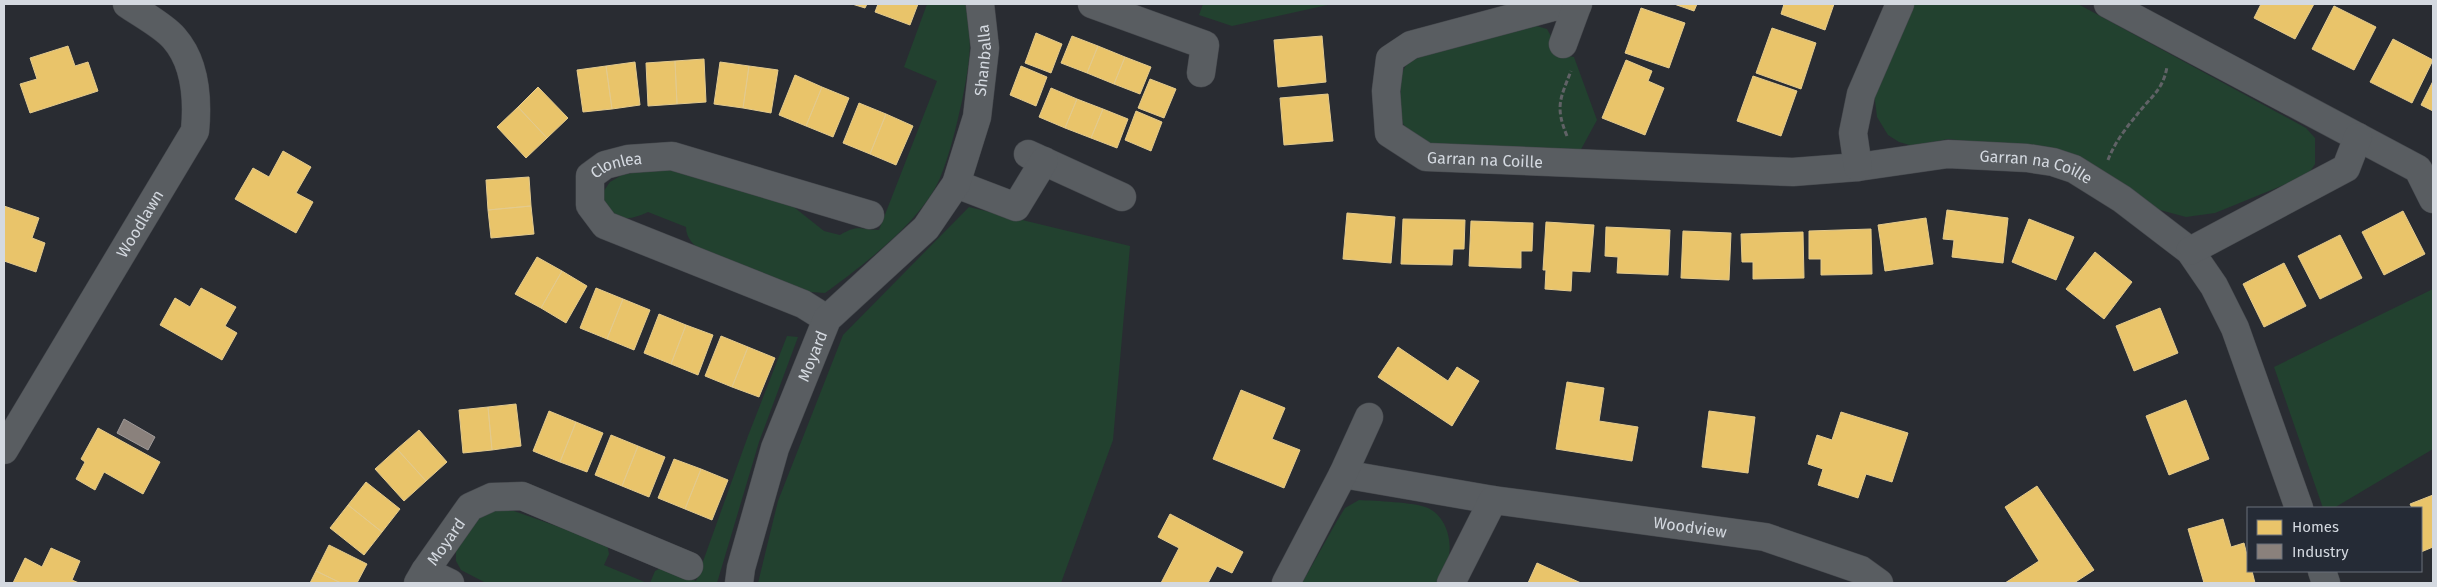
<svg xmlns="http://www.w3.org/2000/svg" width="2437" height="587" viewBox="0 0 2437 587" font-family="'Fira Sans',sans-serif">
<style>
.green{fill:#22412f}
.homes{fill:#e9c46a;stroke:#e3ca8d}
.industry{fill:#8a817c;stroke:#a09b9a}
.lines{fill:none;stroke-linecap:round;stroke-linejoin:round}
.minor-casing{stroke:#45484d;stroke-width:29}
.path{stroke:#606266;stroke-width:3;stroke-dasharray:5 2.5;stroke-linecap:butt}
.minor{stroke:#595d61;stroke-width:28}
.labels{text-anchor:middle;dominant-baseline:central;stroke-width:5;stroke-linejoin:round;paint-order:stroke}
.street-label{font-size:16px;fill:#d4d9e0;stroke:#252b36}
</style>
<rect width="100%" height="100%" fill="#292c32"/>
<path class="green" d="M927,4H965C974,40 969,66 962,101C956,127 950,154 940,178C922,221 862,266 825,293L811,292L703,252C694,245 686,239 686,227L648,212C628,221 621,221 604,207L603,192L610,182L622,175L642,171L668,169L790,204L824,231L840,235C859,224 859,230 879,230L937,81L904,67Z
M1203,4H1332L1232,26L1199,15Z
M1913,4H2078L2306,128L2315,138V164L2308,175L2215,213L2186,217L2160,210L2079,162L2045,149L1948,139L1913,146L1899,142L1888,135L1877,117L1874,92Z
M1533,25L1547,29L1552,38V53L1574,57L1597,120L1579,153L1430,144L1411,137L1401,120L1400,77L1407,63L1425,55Z
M969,207L1130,246L1113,440L1061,583H758L778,501L843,335Z
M2433,289V449L2334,508H2323L2274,367Z
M787,336L798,337L759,442L717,583H650L655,571L663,567L696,581L748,436Z
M1359,500C1375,501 1414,502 1428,508C1445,516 1452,538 1449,555C1447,564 1440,575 1436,583H1302L1337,521L1345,508Z
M495,509L514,511L607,544L609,554L604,565L647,583H486L461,570L456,561V550L478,516Z"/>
<path class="homes" d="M852,4H867L865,8Z
M878,4H918L910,25L875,12Z
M1674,4H1697L1694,11Z
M1784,4H1834L1825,30L1781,14Z
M2261,4H2314L2295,39L2254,18Z
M2334,6L2376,27L2354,70L2312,49Z
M1641,8L1685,23L1669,68L1625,53Z
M1772,28L1816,43L1801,89L1756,73Z
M1036,33L1062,44L1051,73L1025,63Z
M1072,36L1098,46L1087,73L1061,63Z
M1322,36L1326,82L1278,87L1274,40Z
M2393,39L2433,60L2412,103L2370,82Z
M68,46L75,66L88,62L98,91L30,113L20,84L37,79L30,58Z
M1098,46L1125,57L1114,84L1087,73Z
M1125,57L1151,67L1140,94L1114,84Z
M704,59L706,102L677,104L675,61Z
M1626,60L1652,71L1648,81L1664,88L1645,135L1602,118Z
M675,61L677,104L648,106L646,63Z
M635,62L640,105L612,109L606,66Z
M720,62L749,66L743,108L714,104Z
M606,66L612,109L583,112L577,70Z
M749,66L778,70L771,113L743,108Z
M1021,66L1047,77L1036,106L1010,95Z
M795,75L822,87L806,126L779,115Z
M1753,76L1797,91L1781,136L1737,121Z
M1150,79L1176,89L1164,118L1138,108Z
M2433,81V111L2421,105Z
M538,87L568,118L547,138L518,107Z
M822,87L849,98L833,137L806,126Z
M1051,88L1077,99L1065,128L1039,117Z
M1328,94L1333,141L1284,145L1280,98Z
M1077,99L1103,109L1091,138L1065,128Z
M859,103L886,114L870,154L843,143Z
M518,107L547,138L526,158L497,127Z
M1103,109L1128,119L1117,148L1091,138Z
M1136,111L1162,122L1151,151L1125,140Z
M886,114L913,126L896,165L870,154Z
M283,151L311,167L296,193L313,202L296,233L235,199L253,168L269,177Z
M529,177L531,206L488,210L486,180Z
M4,206L39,218L32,238L45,243L36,272L4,261Z
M531,206L534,234L491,238L488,210Z
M1947,210L2008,218L2003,263L1952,257L1954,240L1943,239Z
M2403,211L2425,254L2384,275L2362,232Z
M1347,213L1395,217L1391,263L1343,259Z
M1926,218L1933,264L1885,271L1878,225Z
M1403,219L1465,220L1464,249H1453L1452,265L1401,264Z
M2029,219L2074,237L2056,280L2012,262Z
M1471,221L1533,223L1532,251H1521V268L1469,266Z
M1546,222L1594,225L1590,272L1572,271L1571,291L1545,289L1546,270H1543Z
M1606,227L1670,230L1668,275L1617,273L1618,257L1605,256Z
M1871,229L1872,274L1821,275V259H1809V231Z
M1683,231L1731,233L1729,280L1681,278Z
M1803,232L1804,278L1753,279V262H1742L1741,234Z
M2340,235L2362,278L2320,299L2298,256Z
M2095,252L2132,282L2104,319L2066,289Z
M537,257L562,271L541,308L515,294Z
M2284,263L2306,306L2264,327L2243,284Z
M562,271L587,286L566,323L541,308Z
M201,288L236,307L225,326L237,333L222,360L160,325L175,298L190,307Z
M596,288L623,299L607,339L580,328Z
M623,299L650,310L634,350L607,339Z
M2160,308L2178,353L2134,371L2116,326Z
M659,314L686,325L671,364L644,353Z
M686,325L713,335L698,375L671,364Z
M721,336L748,347L732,387L705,376Z
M748,347L775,358L759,397L732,387Z
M1398,347L1448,381L1457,367L1479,381L1452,426L1378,377Z
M1567,382L1604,388L1599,421L1638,427L1632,461L1556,449Z
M1241,390L1285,408L1272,439L1300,450L1284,488L1213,459Z
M2186,400L2209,459L2169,475L2146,416Z
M516,404L521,446L492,450L488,407Z
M488,407L492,450L463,453L459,410Z
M549,411L576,422L560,462L533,451Z
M1709,411L1755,417L1748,473L1702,467Z
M1841,412L1908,433L1892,482L1866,474L1858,498L1818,485L1823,469L1808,464L1817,435L1832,440Z
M576,422L603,433L587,472L560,462Z
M98,428L160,462L143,494L104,472L95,490L76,479L85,462L81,459Z
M419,430L447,462L426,481L397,449Z
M611,435L638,446L622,486L595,475Z
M638,446L665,457L649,497L622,486Z
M397,449L426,481L404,501L375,469Z
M674,459L701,469L685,509L658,498Z
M701,469L728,480L712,520L685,509Z
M366,482L400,509L382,532L348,505Z
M2037,486L2094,570L2074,583H2005L2039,561L2005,507Z
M2433,495V547L2421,552V508H2412L2410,504Z
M348,505L382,532L364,555L330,528Z
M1170,514L1243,552L1232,573L1217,566L1208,583H1161L1179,548L1158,537Z
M2223,519L2231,547L2244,543L2248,559V571H2252L2255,583H2204L2188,529Z
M329,545L367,564L357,583H341L316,571Z
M51,548L80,561L72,580L79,583H13L25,558L42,567Z
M1537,563L1581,583H1528Z
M316,571L341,583H310Z"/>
<path class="industry" d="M124,419L155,437L148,450L117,433Z"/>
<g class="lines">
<g class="minor-casing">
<g id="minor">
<path d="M1092,4L1205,45L1201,73"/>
<path id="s1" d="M1578,4L1577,6L1553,7L1411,45L1390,59L1386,91L1389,133L1426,157L1793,172L1858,167L1948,154L2027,158L2053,162L2074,169L2122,199L2190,251L2214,286L2235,328L2299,508"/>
<path d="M2108,4L2418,169L2433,199"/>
<path d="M1563,44L1577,6"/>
<path d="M1028,154L1122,197"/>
<path d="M1858,167L1853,133L1861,94L1900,4"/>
<path d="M956,184L1016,207L1044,161"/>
<path d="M2190,251L2346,168L2358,137"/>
<path id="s2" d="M827,319L803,304L605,225L590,205V176L605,165L628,159L672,156L870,215"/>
<path id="s3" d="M4,450L195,131C198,99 196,63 174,38C164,26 140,13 127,4"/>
<path d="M1343,474L1493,500"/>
<path id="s4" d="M425,571L470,507L492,497L522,496L689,566"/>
<path d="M2322,571L2326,583"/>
<path d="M418,583L425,571L450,583"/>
<path id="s5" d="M739,583L741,568L775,448L827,319L926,228L956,184L977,117L985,48L980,4"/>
<path d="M1286,583L1343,474L1369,417"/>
<path id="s6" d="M1451,583L1493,500L1765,537L1861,570L1879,583"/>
</g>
</g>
<path class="path" d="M1567,136C1555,107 1560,99 1571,71
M2108,160C2114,144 2125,129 2136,116C2149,98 2163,91 2167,67"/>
<use href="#minor" class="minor"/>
</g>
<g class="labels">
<g class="street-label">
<text stroke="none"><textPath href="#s5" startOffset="594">Shanballa</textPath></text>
<text stroke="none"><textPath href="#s1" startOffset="376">Garran na Coille</textPath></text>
<text stroke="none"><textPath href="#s1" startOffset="930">Garran na Coille</textPath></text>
<text stroke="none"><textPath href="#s2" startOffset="325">Clonlea</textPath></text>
<text stroke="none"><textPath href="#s3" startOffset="264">Woodlawn</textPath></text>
<text stroke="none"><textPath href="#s5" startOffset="239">Moyard</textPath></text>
<text stroke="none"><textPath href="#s6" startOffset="292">Woodview</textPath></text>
<text stroke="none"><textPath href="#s4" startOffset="36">Moyard</textPath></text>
</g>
</g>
<rect width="2437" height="587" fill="none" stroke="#d4d9e0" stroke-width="10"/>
<rect x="2247" y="507" width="175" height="65" fill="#252b36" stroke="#6b717a"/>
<rect x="2257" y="520" width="25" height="15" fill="#e9c46a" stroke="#6b717a"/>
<text x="2292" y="532" font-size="15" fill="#d4d9e0">Homes</text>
<rect x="2257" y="544" width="25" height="15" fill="#8a817c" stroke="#6b717a"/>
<text x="2292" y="557" font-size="15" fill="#d4d9e0">Industry</text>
</svg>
